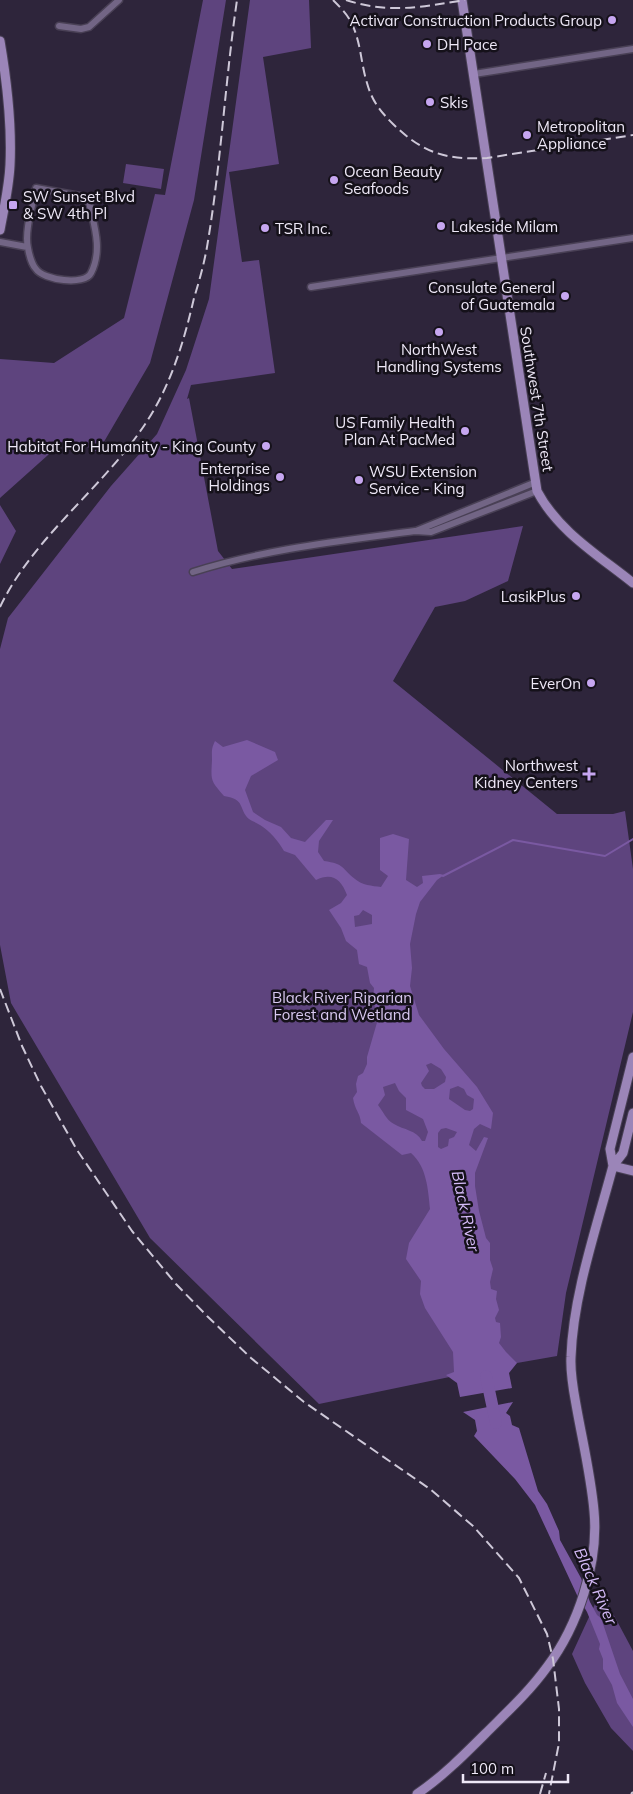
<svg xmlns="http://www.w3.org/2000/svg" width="633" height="1794" viewBox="0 0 633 1794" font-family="Mulish,sans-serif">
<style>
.green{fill:#5e447e}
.water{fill:#7a59a2;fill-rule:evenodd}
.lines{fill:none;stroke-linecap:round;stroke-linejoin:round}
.stream{stroke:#7a59a2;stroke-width:2}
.river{stroke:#7a59a2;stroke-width:12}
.street-casing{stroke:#494055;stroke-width:9}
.secondary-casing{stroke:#494055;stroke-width:11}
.street{stroke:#726585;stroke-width:6}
.secondary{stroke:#9b85b8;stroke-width:9}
.rail{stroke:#cec8d8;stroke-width:2;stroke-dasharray:10 5;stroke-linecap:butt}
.poi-dot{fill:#c6a6f0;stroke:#15111a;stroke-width:2}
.labels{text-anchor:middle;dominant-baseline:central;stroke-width:5;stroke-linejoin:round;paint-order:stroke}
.poi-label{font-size:15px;fill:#eee8f7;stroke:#15111a;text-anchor:end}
.street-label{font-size:15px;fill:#eee8f7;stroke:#15111a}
.park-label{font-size:15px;fill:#d9c9f1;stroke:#15111a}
.water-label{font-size:16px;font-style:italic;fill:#d5bbf8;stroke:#15111a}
</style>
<rect width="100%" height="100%" fill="#2e253b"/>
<path class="green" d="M203,0H226L194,200L150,363L98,452L67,438L0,498V359L54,363L124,318L155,194L165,195Z
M250,0H309L311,48L263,57L279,164L229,172L242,262L259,260L275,373L191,385L187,399L189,398L218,551L232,569L523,526L508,581L465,601L435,607L393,681L557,814H613L625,811L633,869V1012L566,1293L557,1356L517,1363L319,1404L150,1238L11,1003L0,945V649L8,618L111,486L157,434L186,370L209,299Z
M126,164L164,169L161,189L123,183Z
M0,505L16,531L0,564Z
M601,1591L633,1651V1751L611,1728L585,1683L572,1654Z"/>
<path class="water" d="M247,740L275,752L278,760L251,776L245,790L253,812L265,820L281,827L291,838L305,842L326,820H333L319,841L318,852L324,861C345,864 341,868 355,879C362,885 372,886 381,887L388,876L380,870V838L393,834L409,839L406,880L417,887L423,883L422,876L440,874L444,875L437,880L420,902L416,914L410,944L412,968L410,986L419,1015L444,1049L477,1087L493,1113L491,1129L480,1124L474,1129L469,1145L476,1151L484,1137L488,1138L475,1173V1186L479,1211L486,1238L490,1243V1260L493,1269L490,1282L491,1289L497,1291L496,1299L499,1310L495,1318L496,1322L500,1323L501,1337L499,1343L506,1352L517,1363L509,1373L512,1388L460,1397L457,1383L446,1375L454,1372L453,1352L425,1308L420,1294L421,1281L406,1259L409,1243L430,1209C428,1190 427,1167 411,1153L402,1155L361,1123C360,1112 355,1111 353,1098L357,1092L356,1084L358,1076L363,1073L367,1064V1057L378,1019L373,999L374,988L370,983L367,967L359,964L357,950L346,941L341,928L329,910L341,903L347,895C341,879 332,872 316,880L295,855L284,851C278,841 270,831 260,825C257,823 252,821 249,819C238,809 246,799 224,796C210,780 211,781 212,760C212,752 211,749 215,741L223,747ZM363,910L372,915V924L355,927L354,916L359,915ZM431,1063L441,1069L446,1077L445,1082L434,1089H425L422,1086L421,1083L429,1071L426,1065ZM395,1083L399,1091L406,1098V1110L423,1119L428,1132L425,1141H422C416,1130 404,1130 394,1124C386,1120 383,1111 378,1105L385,1095L383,1087ZM458,1086L464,1089L467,1095L474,1099L473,1109L470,1111L465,1110L449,1099L450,1089ZM446,1128L457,1132L454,1137L449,1139L448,1146L441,1149L438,1147V1133L441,1129Z
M513,1402L506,1413L510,1416L512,1425L519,1428L538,1491L547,1504L559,1531L560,1540L581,1578L590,1602L597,1615L601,1618L620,1674L633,1699V1727L617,1703L612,1685L603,1669V1659L599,1649L600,1644L587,1612L577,1595L535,1505L515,1479L474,1436L477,1431L475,1420L463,1412Z"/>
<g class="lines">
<path class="stream" d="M443,876L513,840L605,856L633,839"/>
<path class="river" d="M486,1376L496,1423"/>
<g class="street-casing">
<path id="street" d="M59,26L81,29L89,27L119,0
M474,74L633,49
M36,188L80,196L89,202C94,225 103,250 91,273C85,286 43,280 36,269C32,265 29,254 28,248C24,232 33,204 36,188Z
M0,242L27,247
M311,287L633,238
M416,531L536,482
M193,572C265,549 341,541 415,531L431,532L537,491"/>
</g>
<g class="secondary-casing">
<path id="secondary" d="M462,0L537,491C558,531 598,555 633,583
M0,41C7,82 12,123 10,165C9,187 4,208 0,230
M613,1166L610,1149L633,1057
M613,1166L633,1171
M417,1794C442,1777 464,1755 485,1734C507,1712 529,1692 547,1667C578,1626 599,1563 594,1511C591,1477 583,1443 577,1410C574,1393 570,1375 571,1357C573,1295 597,1226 613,1166L623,1153L633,1113"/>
</g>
<use href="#street" class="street"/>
<use href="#secondary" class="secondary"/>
<path class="rail" d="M333,0C340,7 348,15 352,24C361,43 361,64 367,83C372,101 380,111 393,124C423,153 445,160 487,158L633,135
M346,0C388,14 422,7 465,0
M0,607C37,530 113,482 155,408C174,374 185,337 194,298C199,282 204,264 207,247C221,165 225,82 237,0
M0,989L22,1046L41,1086L77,1150L132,1231L176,1284L207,1316L251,1358L304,1402L430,1489L473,1526L519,1578L547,1634L553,1659L559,1709V1743L549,1794
M540,1794L546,1773
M631,1794L633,1792"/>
</g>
<g class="poi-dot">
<circle cx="612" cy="20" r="5"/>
<circle cx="427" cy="44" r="5"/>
<circle cx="430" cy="102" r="5"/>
<circle cx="527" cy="135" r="5"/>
<circle cx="334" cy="180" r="5"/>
<rect x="8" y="200" width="10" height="10" rx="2.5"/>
<circle cx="441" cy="226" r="5"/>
<circle cx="265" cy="228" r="5"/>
<circle cx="565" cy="296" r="5"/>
<circle cx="439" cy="332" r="5"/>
<circle cx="465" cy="431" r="5"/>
<circle cx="266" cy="446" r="5"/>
<circle cx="280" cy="477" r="5"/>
<circle cx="359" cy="480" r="5"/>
<circle cx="576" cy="596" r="5"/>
<circle cx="591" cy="683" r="5"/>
<path d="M586.5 766.5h5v5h5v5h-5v5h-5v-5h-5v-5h5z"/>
</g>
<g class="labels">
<g class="poi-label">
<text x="602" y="20">Activar Construction Products Group</text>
<text x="437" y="44" text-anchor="start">DH Pace</text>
<text x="440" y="102" text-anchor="start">Skis</text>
<text x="537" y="126" text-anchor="start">Metropolitan<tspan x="537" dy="17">Appliance</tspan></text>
<text x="344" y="171" text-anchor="start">Ocean Beauty<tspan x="344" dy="17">Seafoods</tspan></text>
<text x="23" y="196" text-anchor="start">SW Sunset Blvd<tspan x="23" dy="17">&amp; SW 4th Pl</tspan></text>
<text x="451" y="226" text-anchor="start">Lakeside Milam</text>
<text x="275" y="228" text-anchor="start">TSR Inc.</text>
<text x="555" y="287">Consulate General<tspan x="555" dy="17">of Guatemala</tspan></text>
<text x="439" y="349" text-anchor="middle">NorthWest<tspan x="439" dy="17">Handling Systems</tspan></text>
<text x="455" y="422">US Family Health<tspan x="455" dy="17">Plan At PacMed</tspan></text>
<text x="256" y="446">Habitat For Humanity - King County</text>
<text x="270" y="468">Enterprise<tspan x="270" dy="17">Holdings</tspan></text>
<text x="369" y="471" text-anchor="start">WSU Extension<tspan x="369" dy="17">Service - King</tspan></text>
<text x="566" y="596">LasikPlus</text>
<text x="581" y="683">EverOn</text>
<text x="578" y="765">Northwest<tspan x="578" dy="17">Kidney Centers</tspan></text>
</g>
<g class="street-label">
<text transform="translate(537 399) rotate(81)">Southwest 7th Street</text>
</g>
<g class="park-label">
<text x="342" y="997">Black River Riparian<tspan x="342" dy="17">Forest and Wetland</tspan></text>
</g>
<g class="water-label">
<text transform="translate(466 1211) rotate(78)">Black River</text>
<text transform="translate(596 1586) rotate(66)">Black River</text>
</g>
</g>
<path d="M463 1774v8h105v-8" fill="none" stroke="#eee8f7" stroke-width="2.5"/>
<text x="470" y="1774" font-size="15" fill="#eee8f7" stroke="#15111a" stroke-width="4" paint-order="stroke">100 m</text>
</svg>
